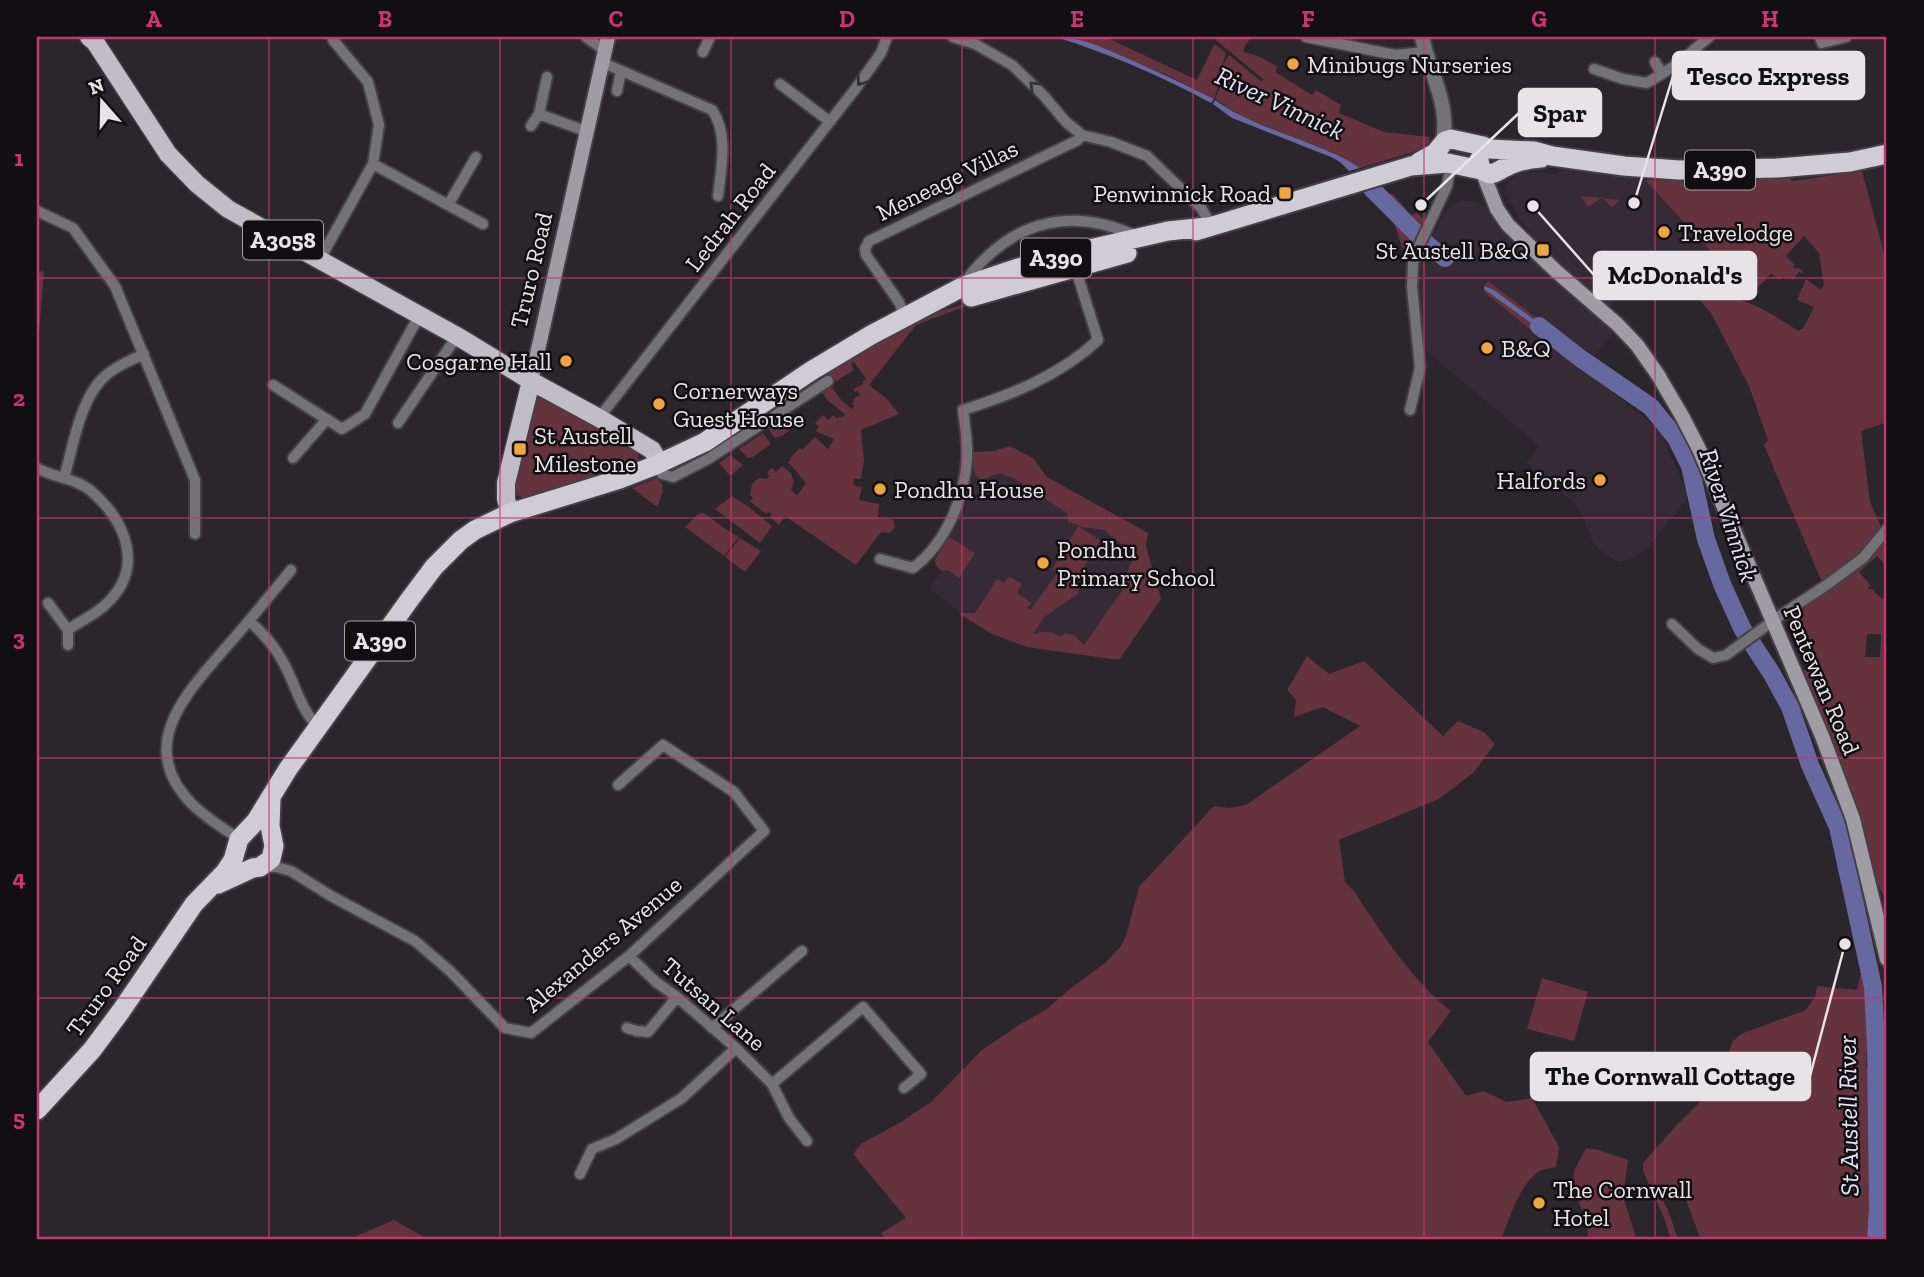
<svg xmlns="http://www.w3.org/2000/svg" width="1924" height="1277" viewBox="0 0 1924 1277" font-family="'Zilla Slab',serif">
<style>
.built{fill:#352a36}
.green{fill:#65333e;fill-rule:evenodd}
.water{fill:#6669a0}
.lines{fill:none;stroke-linecap:round;stroke-linejoin:round}
.river{stroke:#6669a0;stroke-width:18}
.minor-casing{stroke:#454046;stroke-width:14}
.tertiary-casing{stroke:#454046;stroke-width:18}
.secondary-casing{stroke:#454046;stroke-width:18}
.primary-casing{stroke:#454046;stroke-width:21}
.trunk-casing{stroke:#454046;stroke-width:23}
.minor{stroke:#737276;stroke-width:10}
.tertiary{stroke:#737276;stroke-width:14}
.secondary{stroke:#9f9ca4;stroke-width:14}
.primary{stroke:#c0bdc6;stroke-width:18}
.trunk{stroke:#d0ccd6;stroke-width:19}
.oneway{stroke:#343235}
.grid{fill:none;stroke:#c83670;stroke-width:2;stroke-opacity:0.55}
.poi-dot{fill:#f0a63f;stroke:#120f12;stroke-width:2.5}
.labels{text-anchor:middle;dominant-baseline:central;stroke-width:5;stroke-linejoin:round;paint-order:stroke}
.shield{fill:#120f12;stroke:#a7a3a7;stroke-width:2}
.shield-label{font-size:23px;font-weight:bold;fill:#e7e3e7}
.poi-label{font-size:24px;fill:#e7e3e7;stroke:#120f12;text-anchor:start}
.street-label{font-size:24px;fill:#e7e3e7;stroke:#120f12}
.water-label{font-size:26px;font-style:italic;fill:#e0e2f3;stroke:#120f12}
.leader{fill:none;stroke:#e7e3e7;stroke-width:2.5}
.callout-dot{fill:#e7e3e7;stroke:#120f12;stroke-width:2.5}
.callout{fill:#e7e3e7;stroke:#e7e3e7;stroke-width:2.5}
.callout-label{font-size:26px;text-anchor:middle;font-weight:bold;fill:#111}
.neatline{fill:none;stroke:#c83670;stroke-width:2.5}
.grid-label{font-size:23px;text-anchor:middle;font-weight:bold;fill:#c83670}
</style>
<rect width="100%" height="100%" fill="#2b252c"/>
<path class="built" d="M1559,169L1645,180L1732,274L1724,290L1665,282L1635,271L1609,309L1561,266L1520,220L1504,191L1508,182L1518,174L1535,172L1557,174Z
M1462,200L1479,202L1484,207L1507,232L1616,329L1595,355L1582,348L1572,360L1659,429L1689,497L1648,547L1632,559L1619,562L1609,557L1593,543L1578,506L1526,463L1539,446L1426,351L1423,344L1421,311L1416,287V273L1443,215L1454,203Z
M973,462L1017,473L1146,546L1161,599L1119,660L1027,647L992,634L929,589L942,571L936,566L935,559L962,518L972,484Z"/>
<path class="green" d="M1072,37H1105L1197,80L1214,45H1216L1226,53L1222,66L1229,55L1262,82L1263,79L1217,41L1216,38L1252,37L1246,44L1243,52L1258,56L1278,67L1275,72L1312,95L1316,90L1341,105L1339,113L1384,132L1430,137L1429,144L1416,151L1360,168C1351,161 1341,157 1331,152C1293,135 1248,124 1215,99L1220,88L1221,80L1214,99L1167,75Z
M1862,171L1887,265V422L1861,431L1870,502L1882,529C1868,548 1846,577 1821,580L1764,445L1768,440L1749,386L1711,313L1700,300C1733,287 1772,314 1799,331L1804,327L1814,307L1797,300L1806,279L1821,290L1824,285L1819,253L1804,236L1786,256L1795,265L1793,267L1796,269L1798,267L1805,274L1799,272L1794,278L1782,277L1779,280L1771,273C1762,283 1755,294 1742,292L1738,286L1724,290L1732,274L1645,180L1790,176L1791,181Z
M1386,194H1393L1411,215L1417,213L1425,221L1421,235L1383,198Z
M1581,196L1620,200L1612,208L1604,199H1600L1588,207Z
M1381,200L1418,241L1411,253H1406L1402,247L1394,223L1378,203Z
M44,271L37,358V272Z
M1488,281L1560,336L1559,338L1494,290L1484,286Z
M1014,288L916,325L869,385L887,399L899,414L861,430L864,461L861,479H854L853,485L862,487L859,500L879,504L878,518L893,519L895,527L890,533L881,532L856,565L785,516L779,525L770,517L772,514L769,512L766,514L750,501L753,498L750,495L752,484L758,478L767,479L769,476L767,472L772,468L776,472L782,466L791,473L794,482L791,490L797,496L806,483L788,462L791,459L790,458L800,448L802,450L815,437L828,449L834,439L817,432L816,430L819,427L815,423L823,415L828,420L834,415L836,418L844,416L845,414L827,400L822,392L831,386L842,401L852,409L854,406L852,403L854,402L853,399L860,395L858,391L855,392L853,389L863,384L862,382L866,379L854,362L851,363L854,370L839,379V381H835L829,374L750,425L749,424L886,334L935,313Z
M1484,289L1557,342L1553,348L1484,292Z
M538,398L549,400L638,450L639,461L633,466L530,499L518,496L512,489L531,405Z
M788,417L791,421L793,427L782,436L775,438L769,430V427Z
M763,433L771,444L753,457L748,458L739,449Z
M1010,446L1033,458L1047,477L1148,533L1146,546L1161,599L1119,660L1027,647L992,634L958,613H975L997,579L1004,583L1009,576L1022,584L1017,593L1032,603L1027,608L1031,610L1057,573L1052,569L1078,526L1100,540L1075,583L1079,588L1078,594L1044,617L1033,634C1042,632 1051,630 1060,637L1065,633L1074,635L1084,645L1122,591L1121,584L1133,560C1128,544 1115,542 1105,530L1083,527L1068,522L1067,513L1015,479L1000,473L981,480L975,475L973,462L974,452L994,451Z
M730,455L743,465L730,476L719,463Z
M656,478L662,483L663,492L657,507L632,488Z
M732,496L749,507L772,526L760,543L715,509Z
M704,513L724,528L739,537L724,556L685,527L698,514Z
M1887,534V565L1886,566L1877,556L1859,572L1871,586L1868,587L1869,590L1872,589L1882,599L1887,595V903L1877,883L1856,809L1800,672L1812,667L1802,643L1790,632L1793,621L1789,615ZM1867,634H1881L1880,657H1865Z
M740,538L761,551L745,572L725,557Z
M949,538L953,539L975,553L959,578L948,570L942,571L936,566L935,559Z
M1307,656L1329,674L1364,661L1443,736L1458,721L1484,732L1495,744L1473,773L1439,799L1339,840L1345,882L1354,891C1380,931 1414,983 1451,1011L1428,1042L1466,1096L1484,1091L1506,1102L1532,1098L1559,1147L1556,1167C1551,1168 1544,1169 1540,1171C1520,1182 1509,1220 1501,1240H886L881,1233L906,1218L853,1154L861,1144L901,1122L931,1102L982,1050L1022,1023L1047,1009L1071,988L1105,963L1121,946L1126,936L1139,887L1211,809L1215,806L1230,808L1246,805L1360,726L1323,707L1294,717L1296,700L1287,690Z
M1860,975L1866,977L1869,1009L1866,1067L1887,1069V1240H1701L1682,1189L1669,1186L1659,1190L1671,1218L1678,1240H1671L1664,1218L1643,1171V1163L1675,1127L1710,1092L1725,1066L1732,1042L1741,1034L1806,1010L1815,997L1817,986L1857,990Z
M1542,978L1588,992L1574,1041L1527,1029Z
M1586,1148L1599,1150L1628,1160L1623,1197L1637,1240H1588L1587,1223L1572,1185L1575,1169Z
M394,1220L429,1240H347Z"/>
<path class="water" d="M1056,37C1082,37 1101,47 1124,57C1155,70 1184,84 1214,99L1211,103C1161,76 1110,54 1056,37Z
M1215,100C1247,123 1289,134 1326,150C1337,155 1349,160 1360,168L1349,171L1340,162L1331,157L1232,118L1213,104Z
M1383,198L1421,235L1418,241L1381,200Z
M1484,286L1494,290L1559,338L1557,342L1484,289Z"/>
<g class="lines">
<path class="river" d="M1372,189L1430,247L1445,258
M1539,326L1580,358L1651,407L1676,438L1690,466L1706,539L1722,584L1742,628L1772,674L1790,707L1810,765L1838,827L1873,987L1876,1045L1878,1208L1876,1240"/>
<g class="minor-casing">
<path id="minor" d="M586,37L604,50
M953,37L975,44L1012,65L1044,96L1066,122L1082,135L1111,142L1147,156L1202,209L1211,226
M1306,37L1395,55L1425,52
M1820,37L1822,43L1846,37
M703,52L710,37
M601,62L712,110C729,134 721,169 718,196
M1655,62L1662,74
M1594,69L1623,79L1647,83L1676,65L1709,37
M547,77L539,114L588,132
M780,84L829,121
M617,91L621,71
M531,126L539,114
M373,164L483,224
M448,205L476,157
M37,211L73,228L115,286L195,480V534
M319,261L373,164L379,125L368,82L333,40L334,37
M965,284C970,273 980,263 989,255C1032,215 1085,212 1136,236
M905,317L899,302L866,255L865,249L869,241L1078,140L1082,135
M273,385L342,429L365,414L419,316
M1410,410L1420,368L1412,287L1413,263L1418,248L1447,186L1451,164
M599,418L856,88L881,53L887,37
M398,423L457,336
M293,458L327,419
M656,465L662,474L673,477L708,459L828,381
M37,468C54,478 76,478 91,491C128,523 145,570 104,606C94,615 79,622 68,630
M64,478C73,447 79,404 101,380C112,368 129,361 144,354
M880,559L913,568C946,543 964,499 967,459C968,442 965,426 963,410C1011,395 1061,375 1098,340L1075,267
M48,603L68,630V645
M249,621C267,636 280,653 289,674C298,693 303,713 319,727
M1672,624L1698,649L1713,658L1726,655L1784,613L1828,584L1863,558L1887,529
M239,839C223,828 206,818 192,804C137,748 182,698 222,652C246,625 268,598 291,570
M263,867H276L291,871L331,896L415,941L450,971L505,1028L531,1033L629,956L764,831L734,792L663,745L618,785
M629,956L656,982L677,997L736,1048L772,1084L789,1118L807,1141
M627,1028L637,1031L648,1032L677,997
M712,1028L802,951
M772,1084L863,1007L921,1074L904,1088
M580,1174L592,1149L616,1139L682,1098L736,1048"/>
</g>
<g class="tertiary-casing">
<path id="tertiary" d="M1422,37C1429,72 1452,108 1442,144"/>
</g>
<g class="secondary-casing">
<path id="secondary" d="M1482,171L1497,209L1508,225L1557,272L1617,324L1637,345L1658,375L1682,416L1699,449L1822,736L1853,819L1887,959
M531,381L608,37"/>
</g>
<g class="primary-casing">
<path id="primary" d="M89,37L95,42L168,154L197,184L228,209L457,336L531,381L599,418L652,450L660,463
M510,513L506,499V483L531,381"/>
</g>
<g class="trunk-casing">
<path id="trunk" d="M1479,160L1481,170L1490,174C1497,173 1499,170 1506,167C1516,161 1529,159 1541,158
M1419,162L1435,153L1445,141L1451,139L1483,146L1489,149L1534,151L1552,156L1624,166L1679,170L1777,168L1850,162L1887,154
M1196,231L1411,166L1448,163L1481,170
M971,297L1127,253
M218,884L253,868L260,867L271,859L274,846L270,826L271,799
M37,1110L92,1050L121,1011L194,904L225,872L233,860L239,839L256,821L288,769L410,599L434,567L461,540L475,530L510,513L620,479L656,465L705,442L811,371L871,335L964,286L1018,268L1072,253L1168,231L1207,227"/>
</g>
<use href="#minor" class="minor"/>
<use href="#tertiary" class="tertiary"/>
<use href="#secondary" class="secondary"/>
<use href="#primary" class="primary"/>
<use href="#trunk" class="trunk"/>
</g>
<defs><path id="oneway-chevron" d="M-2-3.5L2.5 0L-2 3.5" fill="none" stroke-width="1.6" stroke-linecap="round" stroke-linejoin="round" transform="scale(1.75)"/></defs>
<g class="oneway">
<use href="#oneway-chevron" transform="translate(861 81) rotate(126)"/>
<use href="#oneway-chevron" transform="translate(1034 86) rotate(-136)"/>
</g>
<path class="grid" d="M269,37V1240M500,37V1240M731,37V1240M962,37V1240M1193,37V1240M1424,37V1240M1655,37V1240M37,278H1887M37,518H1887M37,758H1887M37,998H1887"/>
<g class="poi-dot">
<circle cx="1293" cy="64" r="7"/>
<rect x="1278" y="186" width="14" height="14" rx="3.5"/>
<circle cx="1664" cy="232" r="7"/>
<rect x="1536" y="243" width="14" height="14" rx="3.5"/>
<circle cx="1487" cy="348" r="7"/>
<circle cx="566" cy="361" r="7"/>
<circle cx="659" cy="404" r="7"/>
<rect x="513" y="442" width="14" height="14" rx="3.5"/>
<circle cx="1600" cy="480" r="7"/>
<circle cx="880" cy="489" r="7"/>
<circle cx="1043" cy="563" r="7"/>
<circle cx="1539" cy="1203" r="7"/>
</g>
<g class="labels">
<g class="shield">
<rect x="1685" y="150.5" width="70" height="39" rx="5"/>
<rect x="243" y="220.5" width="80" height="39" rx="5"/>
<rect x="1021" y="238.5" width="70" height="39" rx="5"/>
<rect x="345" y="621.5" width="70" height="39" rx="5"/>
</g>
<g class="shield-label">
<text x="1720" y="170">A390</text>
<text x="283" y="240">A3058</text>
<text x="1056" y="258">A390</text>
<text x="380" y="641">A390</text>
</g>
<g class="poi-label">
<text x="1307" y="64">Minibugs Nurseries</text>
<text x="1271" y="193" text-anchor="end">Penwinnick Road</text>
<text x="1678" y="232">Travelodge</text>
<text x="1529" y="250" text-anchor="end">St Austell B&amp;Q</text>
<text x="1501" y="348">B&amp;Q</text>
<text x="552" y="361" text-anchor="end">Cosgarne Hall</text>
<text x="673" y="390">Cornerways<tspan x="673" dy="28">Guest House</tspan></text>
<text x="534" y="435">St Austell<tspan x="534" dy="28">Milestone</tspan></text>
<text x="1586" y="480" text-anchor="end">Halfords</text>
<text x="894" y="489">Pondhu House</text>
<text x="1057" y="549">Pondhu<tspan x="1057" dy="28">Primary School</tspan></text>
<text x="1553" y="1189">The Cornwall<tspan x="1553" dy="28">Hotel</tspan></text>
</g>
<g class="street-label">
<text transform="translate(947 180) rotate(-26)">Meneage Villas</text>
<text transform="translate(730 217) rotate(-52)">Ledrah Road</text>
<text transform="translate(531 270) rotate(-77)">Truro Road</text>
<text transform="translate(1822 680) rotate(67)">Pentewan Road</text>
<text transform="translate(603 944) rotate(-40)">Alexanders Avenue</text>
<text transform="translate(106 986) rotate(-54)">Truro Road</text>
<text transform="translate(714 1004) rotate(41)">Tutsan Lane</text>
</g>
<g class="water-label">
<text transform="translate(1280 103) rotate(25)">River Vinnick</text>
<text transform="translate(1729 515) rotate(72)">River Vinnick</text>
<text transform="translate(1848 1116) rotate(-91)">St Austell River</text>
</g>
</g>
<path class="leader" d="M1634 203L1673 76M1421 205L1519 113M1533 206L1594 275M1845 944L1810 1076"/>
<g class="callout-dot">
<circle cx="1634" cy="203" r="7"/>
<circle cx="1421" cy="205" r="7"/>
<circle cx="1533" cy="206" r="7"/>
<circle cx="1845" cy="944" r="7"/>
</g>
<g class="callout">
<rect x="1673" y="52" width="191" height="47" rx="7"/>
<rect x="1519" y="89" width="82" height="47" rx="7"/>
<rect x="1594" y="252" width="162" height="47" rx="7"/>
<rect x="1531" y="1053" width="279" height="47" rx="7"/>
</g>
<g class="callout-label">
<text x="1768" y="85">Tesco Express</text>
<text x="1560" y="122">Spar</text>
<text x="1675" y="284">McDonald's</text>
<text x="1670" y="1085">The Cornwall Cottage</text>
</g>
<rect width="1924" height="1277" fill="none" stroke="#120f12" stroke-width="77"/>
<g transform="translate(102 102) rotate(340)" stroke="#120f12" stroke-width="5" paint-order="stroke">
<path d="M0-5L12 26L0 18L-12 26Z" fill="#e7e3e7"/>
<text y="-10" font-size="19" font-weight="bold" text-anchor="middle" fill="#e7e3e7">N</text>
</g>
<rect x="38" y="38" width="1847" height="1200" class="neatline"/>
<g class="grid-label">
<text x="154" y="27">A</text>
<text x="385" y="27">B</text>
<text x="616" y="27">C</text>
<text x="847" y="27">D</text>
<text x="1077" y="27">E</text>
<text x="1308" y="27">F</text>
<text x="1539" y="27">G</text>
<text x="1770" y="27">H</text>
<text x="19" y="166">1</text>
<text x="19" y="406">2</text>
<text x="19" y="646">3</text>
<text x="19" y="886">4</text>
<text x="19" y="1126">5</text>
</g>
</svg>
